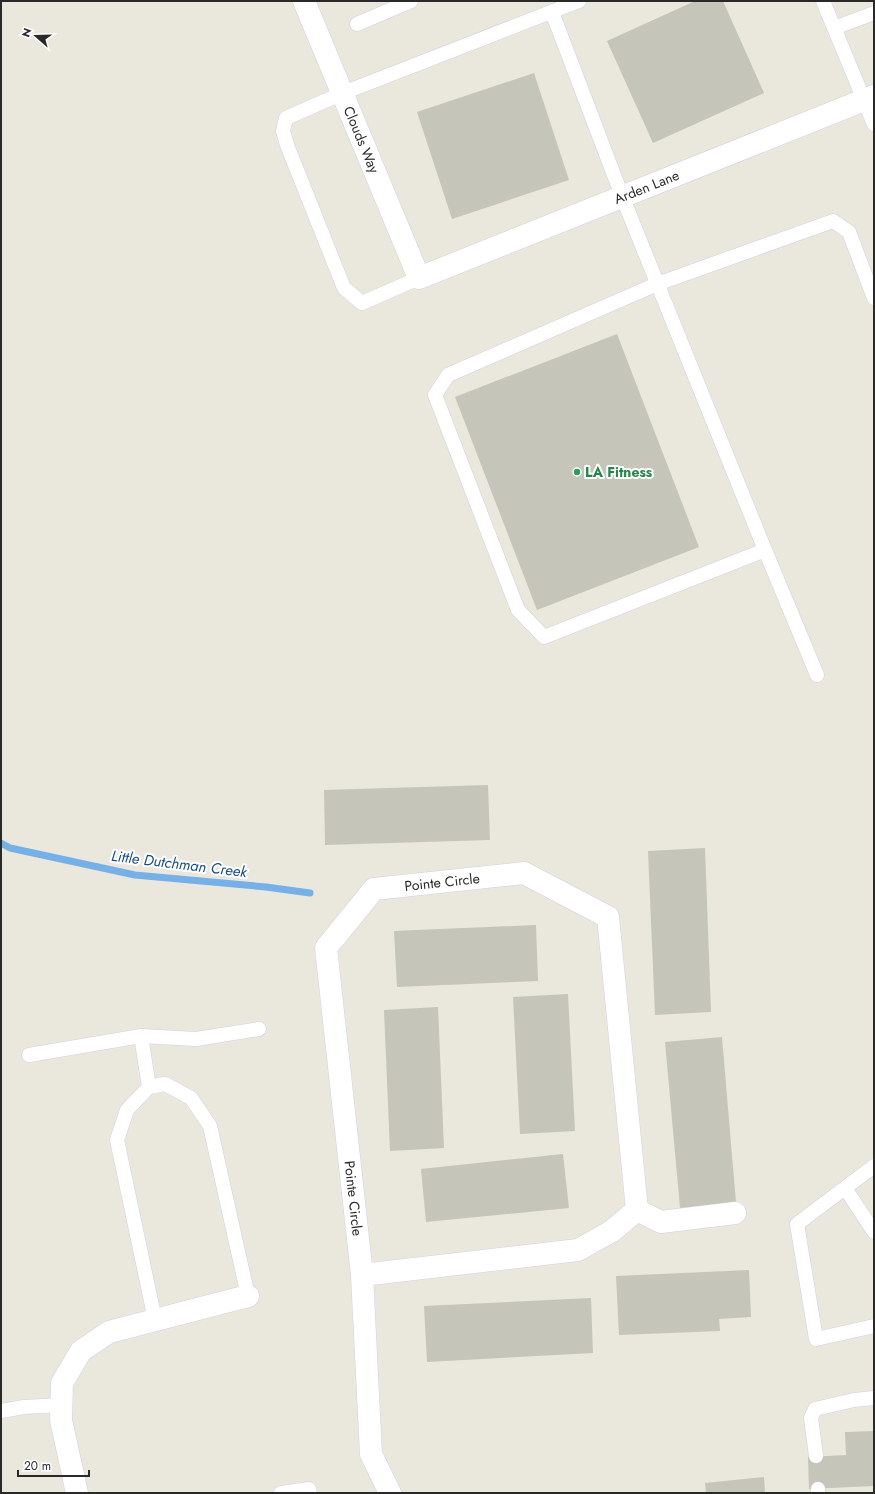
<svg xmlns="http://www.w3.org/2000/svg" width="875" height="1494" viewBox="0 0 875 1494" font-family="Jost,sans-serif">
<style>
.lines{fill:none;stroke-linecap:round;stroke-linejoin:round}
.stream{stroke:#75b0e6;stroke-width:7}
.building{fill:#c6c5ba}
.service-casing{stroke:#d2d1e1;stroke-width:15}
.minor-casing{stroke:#d2d1e1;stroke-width:23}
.service{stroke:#fff;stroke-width:14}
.minor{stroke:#fff;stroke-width:22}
.leisure-dot{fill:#2e9e5b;stroke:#fff;stroke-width:1.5}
.labels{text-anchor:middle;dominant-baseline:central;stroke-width:4;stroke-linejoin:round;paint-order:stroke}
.street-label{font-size:14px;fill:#292929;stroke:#fff}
.leisure-label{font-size:14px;font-weight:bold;fill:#27864d;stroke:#fff;text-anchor:start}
.water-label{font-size:15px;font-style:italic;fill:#164c90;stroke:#fff}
</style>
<rect width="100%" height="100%" fill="#eae7dc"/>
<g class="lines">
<path class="stream" d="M1,843L10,848L135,875L266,887L310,893"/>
</g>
<path class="building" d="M695,1H723L764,93L653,143L607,41Z
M534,73L569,180L452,219L417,112Z
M617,334L699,547L537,610L455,397Z
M488,785L490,840L325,845L324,790Z
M705,848L711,1012L655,1015L648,851Z
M536,925L538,981L397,987L394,931Z
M568,994L575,1131L520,1134L513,997Z
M438,1007L444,1148L390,1151L384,1010Z
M722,1037L736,1203L680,1208L665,1042Z
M563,1154L569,1208L426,1222L421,1169Z
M749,1270L751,1317L719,1319L720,1331L619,1335L616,1276Z
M591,1298L593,1353L427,1362L424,1306Z
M874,1431V1486L809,1489L808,1457L846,1455L845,1432Z
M764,1477L765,1493H706L705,1483Z"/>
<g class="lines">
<g class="service-casing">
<path id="service" d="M823,1L874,124
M552,12L622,196L765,550
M357,24L411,1
M834,28L874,13
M419,278L362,303L344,288L287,145L283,131L286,118L343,93L579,1
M817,675L765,550L544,637L518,610L435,395L448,375L657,284L833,221L849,232L874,298
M141,1036L196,1039L259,1029
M29,1055L141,1036L149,1087
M874,1166L797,1224L816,1339L874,1326
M845,1188L874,1232
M155,1320L117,1140L127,1110L149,1087L165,1084L191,1098L210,1126L248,1296
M1,1411L24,1407L62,1405
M816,1456L811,1418L815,1409L854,1400L874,1398
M818,1489V1493
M281,1493L309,1489L310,1493"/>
</g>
<g class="minor-casing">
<g id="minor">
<path id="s1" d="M304,1L419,278L874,96"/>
<path d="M637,1210L661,1222L735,1213"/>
<path id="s2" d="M362,1275L578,1250L612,1231L637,1210L608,917L524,873L374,889L326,948L362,1275L371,1454L390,1493"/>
<path d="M77,1493L61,1420L62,1383L81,1351L109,1332L248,1296"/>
</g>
</g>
<use href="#service" class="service"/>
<use href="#minor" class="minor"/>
</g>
<circle class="leisure-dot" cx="577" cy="472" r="4"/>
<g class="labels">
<g class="street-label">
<text stroke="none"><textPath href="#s1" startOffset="150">Clouds Way</textPath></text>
<text stroke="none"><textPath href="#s1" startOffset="545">Arden Lane</textPath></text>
<text transform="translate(442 882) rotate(-6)">Pointe Circle</text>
<text stroke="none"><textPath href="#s2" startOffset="1157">Pointe Circle</textPath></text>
</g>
<g class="leisure-label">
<text x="585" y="472">LA Fitness</text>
</g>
<g class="water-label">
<text transform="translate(179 864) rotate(7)">Little Dutchman Creek</text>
</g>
</g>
<rect width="875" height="1494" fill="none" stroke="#292929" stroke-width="4"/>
<g transform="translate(36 36) rotate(290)" stroke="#ffffff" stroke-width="3" paint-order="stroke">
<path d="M0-3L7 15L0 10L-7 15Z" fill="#292929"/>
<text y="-6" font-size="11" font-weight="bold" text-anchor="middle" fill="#292929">N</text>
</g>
<path d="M18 1470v6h71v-6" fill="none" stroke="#292929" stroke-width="2"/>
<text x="24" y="1470" font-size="12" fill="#292929" stroke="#ffffff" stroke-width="3" paint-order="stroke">20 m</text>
</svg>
